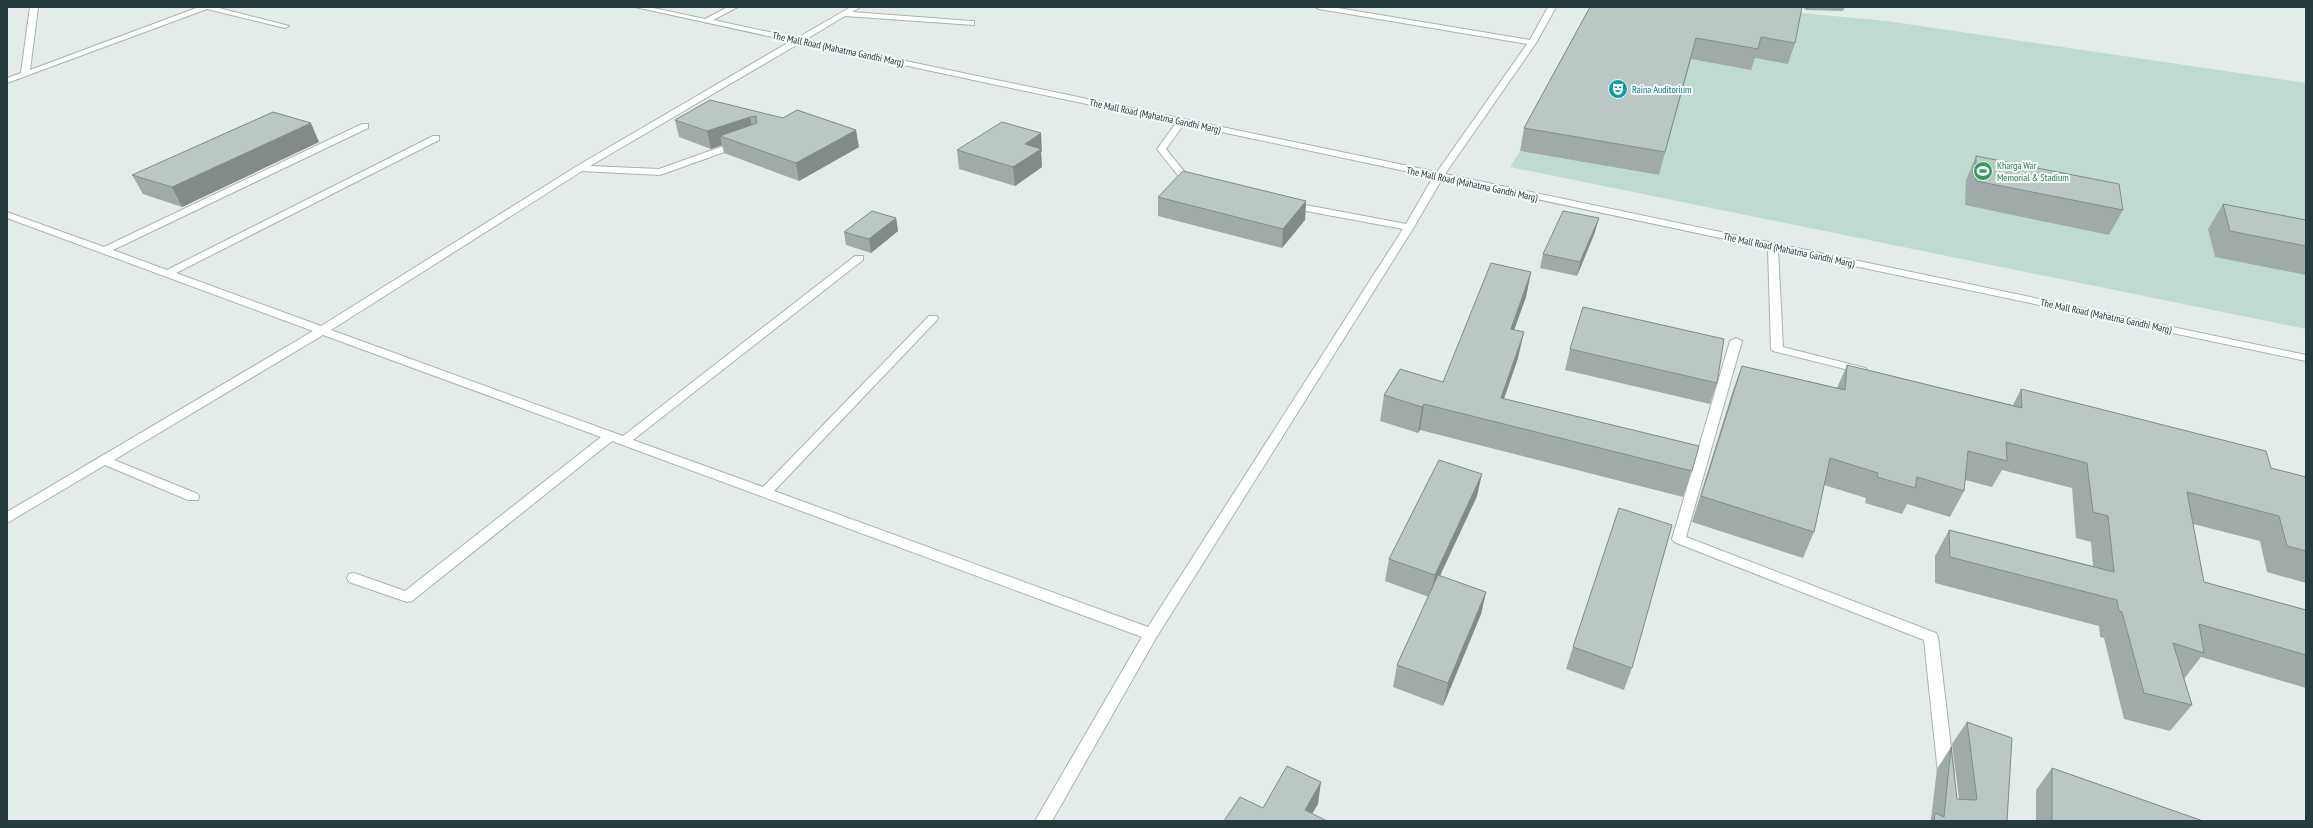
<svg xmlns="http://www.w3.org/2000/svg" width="2313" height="828" viewBox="0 0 2313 828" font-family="'PT Sans Narrow',sans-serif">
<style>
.green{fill:#bfdbd0}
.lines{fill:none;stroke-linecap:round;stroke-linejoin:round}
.minor-casing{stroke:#a7b3b3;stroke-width:2}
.minor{fill:#fff;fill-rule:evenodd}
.wall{fill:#a0aba9}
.shaded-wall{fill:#828b8a}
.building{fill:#bac7c5;stroke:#828b8a}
.labels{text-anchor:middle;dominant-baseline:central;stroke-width:4;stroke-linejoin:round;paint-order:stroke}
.far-street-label{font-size:10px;fill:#253b3c;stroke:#f5f9f8}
.far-culture-label{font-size:10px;fill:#0d838f;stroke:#f5f9f8;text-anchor:start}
.far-leisure-label{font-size:10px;fill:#27864d;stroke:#f5f9f8;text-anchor:start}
</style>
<rect width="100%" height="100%" fill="#e4eceb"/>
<path class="green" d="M1781,11L1887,21L2306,83V329L1510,167L1520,151L1659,175L1699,27Z"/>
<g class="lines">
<g class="minor-casing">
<path id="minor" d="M30,7H38L30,70L199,7H215L289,26L285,28L207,9L7,83V78L21,73Z
M635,7H649L705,19L728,7H738L713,20L797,38L851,7H860L852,12L971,21H974V25L845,16L805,40L1437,172L1527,44L1319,9L1315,7H1332L1530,40L1548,7H1556L1536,43L1445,174L2306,355V361L1778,250L1783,347L1865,368L1867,370L1861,373L1773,351L1771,349L1768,248L1442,179L1414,227L1156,638L1052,821H1035L1142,637L612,441L412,601L407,602L349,582L347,578L349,574L354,573L405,591L601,437L323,335L114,460L198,494L199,497L198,500H188L105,465L7,523V512L313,331L7,218V212L104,247L362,124H368V128L113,250L167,270L433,136H439V140L176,273L321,326L577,166L791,41ZM800,43L1176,123L1157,149L1187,187L1190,188L1195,185L1166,149L1184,124L1433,177L1406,224L1290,202L1285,205L1290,208L1403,229L1148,627L774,491L937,320L938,318L937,316H929L763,487L633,440L863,260V256H855L623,436L331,330L582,171L660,175L741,146V142H735L659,169L590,166Z
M1736,338L1742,341L1686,537L1936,633L1938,637L1954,773L1952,778L1946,780L1940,778L1938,773L1924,640L1674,542L1672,539L1730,341Z"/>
</g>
<use href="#minor" class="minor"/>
</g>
<path class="wall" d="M1590,7L1795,43L1788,64L1755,58L1751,70L1691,59L1659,175L1520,151L1524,128Z
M1803,7H1845L1843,11L1806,10Z
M710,100L859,147L799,181L724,153L722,145L711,149L679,137L675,120Z
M319,142L182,207L143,194L132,175Z
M957,150L1042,152H1041L1042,167L1015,186L959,169Z
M1976,156L2123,210L2109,235L1965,205L1966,180Z
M1158,197L1306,201L1305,220L1282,248L1158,216Z
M2223,204L2306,220V275L2215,257L2208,229Z
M896,218L898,231L871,253L846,245L844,232Z
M1595,232L1577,276L1540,268L1543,254Z
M1531,272L1526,297L1514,330L1518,358L1504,399L1692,471L1683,497L1420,430L1418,433L1380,421L1384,395L1443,382Z
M1570,349L1717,383L1710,404L1565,370Z
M1847,365L2013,405L2021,389L2271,468L2306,477V583L2267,572L2260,541L2193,524L2204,582L2306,610V688L2201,657L2184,679L2192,705L2170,731L2124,719L2104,638L2100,637L2099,626L1935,583V556L1949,530L2093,566L2091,542L2076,538L2072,488L2002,470L1992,487L1965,480L1964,491L1950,517L1907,504L1902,514L1865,503L1866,498L1824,485L1814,532L1803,558L1692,522L1733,390L1742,366L1837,388Z
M1477,496L1440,576L1486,592L1481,614L1443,706L1393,687L1397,665L1429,597L1385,581L1389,559Z
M1573,647L1632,668L1624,690L1566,669Z
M1967,722L2007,821H1930L1931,819L1937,769L1951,747L1957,799H1959L1952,744Z
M2052,768L2203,821H2036V790Z"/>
<path class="shaded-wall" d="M750,117L753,134L720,136L722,145L711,149L707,131Z
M311,123L319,142L182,207L172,187Z
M856,130L859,147L799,181L796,163Z
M1041,133L1042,152H1041L1042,167L1015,186L1013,167L1025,144Z
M1306,201L1305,220L1282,248L1283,229Z
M896,218L898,231L871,253L869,239Z
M1599,218L1595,232L1577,276L1580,262Z
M1531,272L1526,297L1505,355L1511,329Z
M1524,332L1518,358L1495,424L1501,398Z
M1424,404L1420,430L1418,433L1422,407Z
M1482,474L1477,496L1430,597L1435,575Z
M1486,592L1481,614L1443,706L1448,683Z
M1321,782L1318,804L1308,821L1305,810Z"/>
<path class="building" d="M1590,7H1802L1795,43L1761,37L1758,49L1696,38L1665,152L1524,128Z
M710,100L783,118L797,110L856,130L796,163L720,136L757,123L756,116L750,117L707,131L675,120Z
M273,112L311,123L172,187L132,175Z
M1002,122L1041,133L1025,144L1041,149L1013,167L957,150Z
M1976,156L2119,184L2123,210L1976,181Z
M1183,171L1306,201L1283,229L1158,197Z
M2223,204L2306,220V246L2230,231Z
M872,211L896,218L869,239L844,232Z
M1563,211L1599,218L1580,262L1543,254Z
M1491,263L1531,272L1511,329L1524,332L1501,398L1699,446L1692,471L1424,404L1422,407L1384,395L1400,369L1443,382Z
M1583,307L1724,339L1717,383L1570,349Z
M1847,365L2022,408L2021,389L2266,451L2271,468L2306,477V551L2287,546L2279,516L2187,492L2204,582L2306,610V655L2199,624L2204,653L2173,643L2192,705L2144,693L2122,612L2119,611L2117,600L1950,557L1949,530L2114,572L2108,516L2093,512L2087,463L2006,442L2007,461L1968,451L1964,491L1917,477L1915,488L1877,477L1878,473L1830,458L1814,532L1701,496L1742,366L1845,390Z
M1439,460L1482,474L1435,575L1389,559Z
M1619,508L1672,525L1632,668L1573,647Z
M1438,575L1486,592L1448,683L1397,665Z
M1967,722L2012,738L2007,821H1934L1935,813L1944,817L1951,747L1957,799L1975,800L1977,799Z
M1287,766L1321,782L1305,810L1327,821H1224L1240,797L1263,808Z
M2052,768L2203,821H2052Z"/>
<defs>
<g id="theatre-disc" transform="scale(1)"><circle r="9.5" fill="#0f9aa8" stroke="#f5f9f8"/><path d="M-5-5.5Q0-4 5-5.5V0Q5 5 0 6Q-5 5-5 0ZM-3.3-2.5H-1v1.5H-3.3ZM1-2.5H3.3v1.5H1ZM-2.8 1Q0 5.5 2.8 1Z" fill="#fff"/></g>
<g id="stadium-disc" transform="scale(1)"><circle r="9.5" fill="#2e9e5b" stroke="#f5f9f8"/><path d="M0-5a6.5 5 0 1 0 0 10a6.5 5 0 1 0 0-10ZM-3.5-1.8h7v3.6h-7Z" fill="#fff"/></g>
</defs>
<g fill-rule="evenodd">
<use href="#theatre-disc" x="1618" y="89"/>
<use href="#stadium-disc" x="1983" y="171"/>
</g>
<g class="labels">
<g class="far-street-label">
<text transform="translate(838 49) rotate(12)">The Mall Road (Mahatma Gandhi Marg)</text>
<text transform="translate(1155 116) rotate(12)">The Mall Road (Mahatma Gandhi Marg)</text>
<text transform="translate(1472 184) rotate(12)">The Mall Road (Mahatma Gandhi Marg)</text>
<text transform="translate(1789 250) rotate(12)">The Mall Road (Mahatma Gandhi Marg)</text>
<text transform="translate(2106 316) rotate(12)">The Mall Road (Mahatma Gandhi Marg)</text>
</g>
<g class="far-culture-label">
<text x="1632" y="89">Raina Auditorium</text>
</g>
<g class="far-leisure-label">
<text x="1997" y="165">Kharga War<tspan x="1997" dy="12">Memorial &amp; Stadium</tspan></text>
</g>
</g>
<rect width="2313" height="828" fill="none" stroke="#253b3c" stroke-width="16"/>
</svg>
